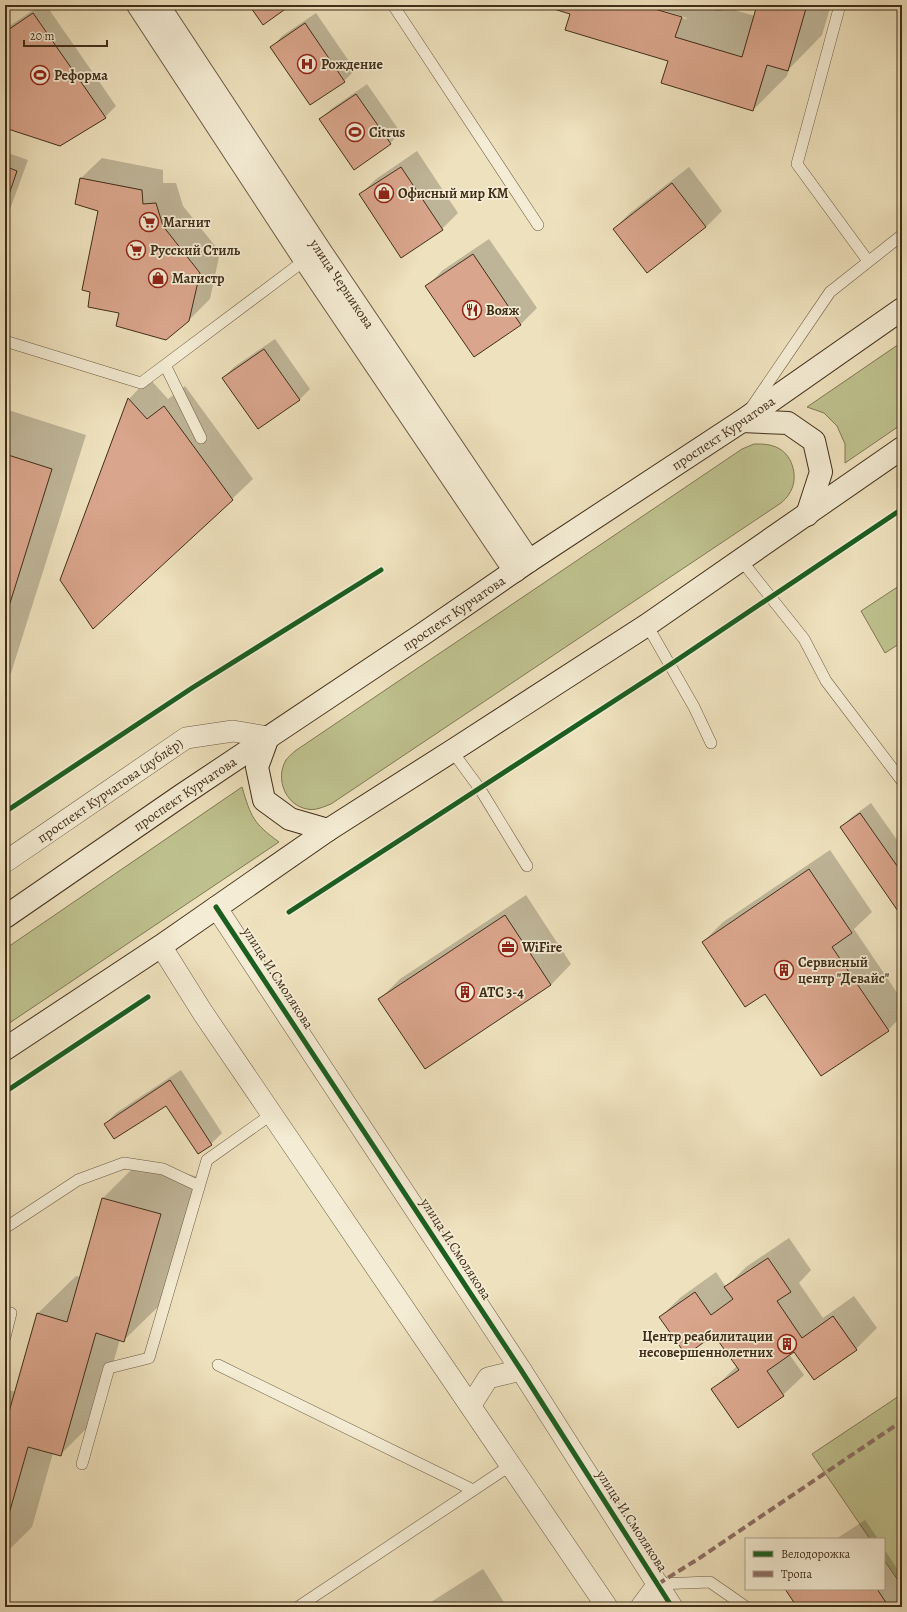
<svg xmlns="http://www.w3.org/2000/svg" width="907" height="1612" viewBox="0 0 907 1612" font-family="Alegreya,serif">
<style>
.green{fill:#bec18e;stroke:#807854}
.shadow{fill:#0003}
.building{fill:#d9a58c;stroke:#412e19}
.lines{fill:none;stroke-linecap:round;stroke-linejoin:round}
.service-casing{stroke:#6c5b42;stroke-width:12}
.minor-casing{stroke:#6c5b42;stroke-width:22}
.tertiary-casing{stroke:#6c5b42;stroke-width:24}
.secondary-casing{stroke:#412e19;stroke-width:24}
.service{stroke:#f4ecd4;stroke-width:11}
.minor{stroke:#f4ecd4;stroke-width:21}
.tertiary{stroke:#f4ecd4;stroke-width:22}
.secondary{stroke:#f4ecd4;stroke-width:22}
.quiet{stroke:#8d6e63;stroke-width:4;stroke-dasharray:8 4;stroke-linecap:butt}
.cycleway-casing{stroke:#f4ecd4;stroke-width:8}
.cycleway{stroke:#1b5e20;stroke-width:5}
.labels{text-anchor:middle;dominant-baseline:central;stroke-width:3.5;stroke-linejoin:round;paint-order:stroke}
.poi-label{font-size:14px;font-weight:bold;fill:#412e19;stroke:#f4ecd4;text-anchor:start}
.street-label{font-size:14px;fill:#412e19;stroke:#f4ecd4}
</style>
<rect width="100%" height="100%" fill="#eee1bd"/>
<filter id="stains"><feTurbulence type="fractalNoise" baseFrequency=".005" numOctaves="4"/><feColorMatrix values="0 0 0 0 .2 0 0 0 0 .09 0 0 0 0 .02 0 0 0 .5 -.17"/></filter>
<radialGradient id="worn" r=".72"><stop offset=".6" stop-color="#630" stop-opacity="0"/><stop offset="1" stop-color="#630" stop-opacity=".3"/></radialGradient>
<path class="green" d="M902,342V424L845,463V444L837,426L824,413L807,407Z
M754,444C763,444 770,444 778,448C794,456 799,480 789,494C787,498 783,501 781,503L331,804C323,807 315,811 307,809C285,805 275,778 286,760C288,757 292,754 295,751L742,449Z
M902,584V642L885,653L861,611Z
M242,787C251,817 253,823 279,842L5,1026V949Z
M902,1394V1586L884,1560V1539H870L812,1454Z"/>
<path class="shadow" d="M41,5H46L116,106L105,117L5,127V29Z
M544,5H638L686,19L687,18L645,5H717L755,16L758,5H831L822,35L789,69L787,76L753,110L669,60L571,13Z
M316,13L355,70L344,81L272,47L282,36Z
M367,84L401,133L390,143L320,120L331,109Z
M417,151L458,213L442,229L360,195L376,179Z
M5,152L28,160L10,209L5,214Z
M102,158L163,170V183H176L183,206L220,252L210,299L189,320L121,312L99,210L76,203L81,178Z
M689,167L722,211L706,227L614,229L630,213Z
M489,239L537,308L521,324L475,356L427,286L443,270Z
M275,339L310,389L299,400L223,378L234,367Z
M149,378L168,399L185,386L253,479L232,499L61,580L129,399Z
M5,409L86,435L11,673L5,679Z
M871,803L902,847V915L841,827L852,817Z
M830,850L872,912L854,929L902,1000V1016L888,1030L766,992L703,942L723,922Z
M526,895L571,964L551,985L379,1000L400,979Z
M181,1070L222,1133L211,1144L166,1105L105,1124L116,1113Z
M141,1160L198,1177L162,1303L124,1340L120,1339L98,1417L60,1455L53,1453L32,1527L5,1554V1393L8,1390L16,1392L38,1313L76,1276L81,1277L103,1198Z
M789,1238L811,1270L799,1283L823,1318L854,1296L877,1328L856,1349L814,1378L795,1350L789,1354L804,1375L783,1395L712,1390L737,1366L715,1334L660,1317L681,1297L716,1272L726,1287L746,1267Z
M865,1520L878,1539H836Z
M884,1549L902,1576V1607H798L786,1589H884Z
M483,1569L507,1607H423Z"/>
<path class="building" d="M249,5H291L263,25Z
M541,5H641L682,17L675,37L742,57L757,5H807L788,71L767,65L753,111L661,83L668,61L565,30L570,14Z
M33,13L106,118L60,146L5,128V32Z
M305,23L345,82L310,105L270,47Z
M356,94L391,144L354,170L319,119Z
M5,166L17,171L5,206Z
M401,167L443,230L401,258L359,194Z
M80,178L142,190L143,204L156,203L163,226L200,273L189,321L166,340L116,326L119,313L88,307L90,292L82,290L98,211L75,204Z
M672,183L706,227L647,273L613,229Z
M473,254L521,325L474,357L425,286Z
M264,349L300,400L258,429L222,378Z
M128,398L147,419L164,406L233,500L93,629L60,580Z
M5,454L52,469L5,619Z
M860,813L902,873V917L840,827Z
M809,869L852,933L832,947L889,1031L821,1076L765,994L745,1007L702,942Z
M505,915L551,985L425,1069L378,999Z
M170,1080L212,1145L198,1154L166,1106L114,1139L104,1124Z
M102,1198L161,1214L124,1342L96,1333L61,1456L28,1447L5,1528V1426L37,1313L67,1322Z
M768,1258L791,1292L777,1301L802,1338L833,1316L857,1350L814,1380L794,1352L767,1371L784,1396L738,1428L711,1389L739,1370L714,1335L686,1355L659,1317L695,1292L711,1315L733,1299L724,1287Z
M785,1589H877L889,1607H797Z"/>
<g class="lines">
<g class="service-casing">
<path id="service" d="M393,5L538,225
M718,5H719
M840,5L797,164L868,261
M5,341L141,383L305,260
M165,365L201,438
M751,408L830,292L902,235
M741,560L804,639L826,681L902,781
M647,625L694,707L711,743
M452,751L480,789L527,866
M5,1228L78,1180L124,1163L163,1169L199,1186
M5,1337L11,1313
M218,1365L473,1490
M82,1464L109,1368L149,1358L207,1160L272,1114
M658,1584L710,1582L746,1607
M298,1607L511,1465"/>
</g>
<g class="minor-casing">
<g id="minor">
<path id="s1" d="M5,862L186,738L233,731L268,737"/>
<path d="M216,907L521,1370L672,1607"/>
<path d="M161,946L203,1013L607,1607"/>
<path d="M471,1405L488,1378L521,1370"/>
<path d="M641,1607L658,1584"/>
</g>
</g>
<g class="tertiary-casing">
<g id="tertiary">
<path d="M138,5L305,260L515,571"/>
<path id="s2" d="M158,5L321,252L529,561"/>
</g>
</g>
<g class="secondary-casing">
<g id="secondary">
<path d="M742,421L788,423L814,441L821,472L807,515"/>
<path d="M268,737L257,767L264,800L290,819L328,830"/>
<path id="s3" d="M5,917L182,795L423,634L529,561L742,421L902,309"/>
<path d="M5,1049L161,946L328,830L452,751L647,625L902,448"/>
</g>
</g>
<use href="#service" class="service"/>
<use href="#minor" class="minor"/>
<use href="#tertiary" class="tertiary"/>
<use href="#secondary" class="secondary"/>
<path class="quiet" d="M658,1584L698,1559L902,1421"/>
<g class="cycleway-casing">
<path id="cycleway" d="M5,812L192,688L381,570
M216,907L521,1370L672,1607
M289,912L671,664L902,509
M5,1092L148,997"/>
</g>
<use href="#cycleway" class="cycleway"/>
</g>
<defs>
<g id="hospital-ring" transform="scale(1)"><circle r="9.5" fill="#f4ecd4" stroke="#8f2418" stroke-width="1.5"/><path d="M-5-5h3v3.5h4V-5h3V5h-3V1.5h-4V5h-3Z" fill="#8f2418"/></g>
<g id="stadium-ring" transform="scale(1)"><circle r="9.5" fill="#f4ecd4" stroke="#8f2418" stroke-width="1.5"/><path d="M0-5a6.5 5 0 1 0 0 10a6.5 5 0 1 0 0-10ZM-3.5-1.8h7v3.6h-7Z" fill="#8f2418"/></g>
<g id="shop-ring" transform="scale(1)"><circle r="9.5" fill="#f4ecd4" stroke="#8f2418" stroke-width="1.5"/><path d="M-5-2.5h2.3a2.7 3.5 0 0 1 5.4 0H5L5.5 6h-11ZM-1.5-2.5h3a1.5 2.3 0 0 0-3 0Z" fill="#8f2418"/></g>
<g id="supermarket-ring" transform="scale(1)"><circle r="9.5" fill="#f4ecd4" stroke="#8f2418" stroke-width="1.5"/><path d="M-6-5.5h2.5l.6 2H6L4.5 2H-2.5L-4.4-4H-6ZM-1.5 3.2a1.3 1.3 0 1 0 .1 0ZM3 3.2a1.3 1.3 0 1 0 .1 0Z" fill="#8f2418"/></g>
<g id="restaurant-ring" transform="scale(1)"><circle r="9.5" fill="#f4ecd4" stroke="#8f2418" stroke-width="1.5"/><path d="M-5-6h1v4h1v-4h1v4h1v-4h1v5L-1.5 .5V6h-2V.5L-5-1ZM5-6V6H3V1.5H1.5Q1.5-4 5-6Z" fill="#8f2418"/></g>
<g id="office-ring" transform="scale(1)"><circle r="9.5" fill="#f4ecd4" stroke="#8f2418" stroke-width="1.5"/><path d="M-6-3h4V-5.5h4V-3h4V5H-6ZM-1-4.5V-3h2v-1.5ZM-6 0V1H6V0Z" fill="#8f2418"/></g>
<g id="building-ring" transform="scale(1)"><circle r="9.5" fill="#f4ecd4" stroke="#8f2418" stroke-width="1.5"/><path d="M-4-6H4V6H1V3H-1V6H-4ZM-2.5-4.3h1.7v1.8h-1.7ZM.8-4.3h1.7v1.8H.8ZM-2.5-1h1.7V.8h-1.7ZM.8-1h1.7V.8H.8Z" fill="#8f2418"/></g>
</defs>
<g fill-rule="evenodd">
<use href="#hospital-ring" x="307" y="64"/>
<use href="#stadium-ring" x="40" y="75"/>
<use href="#stadium-ring" x="355" y="132"/>
<use href="#shop-ring" x="384" y="193"/>
<use href="#supermarket-ring" x="149" y="222"/>
<use href="#supermarket-ring" x="136" y="250"/>
<use href="#shop-ring" x="158" y="278"/>
<use href="#restaurant-ring" x="472" y="310"/>
<use href="#office-ring" x="508" y="947"/>
<use href="#building-ring" x="784" y="970"/>
<use href="#building-ring" x="465" y="992"/>
<use href="#building-ring" x="787" y="1344"/>
</g>
<g class="labels">
<g class="poi-label">
<text x="321" y="64">Рождение</text>
<text x="54" y="75">Реформа</text>
<text x="369" y="132">Citrus</text>
<text x="398" y="193">Офисный мир КМ</text>
<text x="163" y="222">Магнит</text>
<text x="150" y="250">Русский Стиль</text>
<text x="172" y="278">Магистр</text>
<text x="486" y="310">Вояж</text>
<text x="522" y="947">WiFire</text>
<text x="798" y="962">Сервисный<tspan x="798" dy="16">центр "Девайс"</tspan></text>
<text x="479" y="992">АТС 3-4</text>
<text x="773" y="1336" text-anchor="end">Центр реабилитации<tspan x="773" dy="16">несовершеннолетних</tspan></text>
</g>
<g class="street-label">
<text stroke="none"><textPath href="#s2" startOffset="334">улица Черникова</textPath></text>
<text stroke="none"><textPath href="#s3" startOffset="866">проспект Курчатова</textPath></text>
<text stroke="none"><textPath href="#s3" startOffset="542">проспект Курчатова</textPath></text>
<text stroke="none"><textPath href="#s1" startOffset="127">проспект Курчатова (дублёр)</textPath></text>
<text stroke="none"><textPath href="#s3" startOffset="218">проспект Курчатова</textPath></text>
<text transform="translate(278 978) rotate(57)">улица И.Смолякова</text>
<text transform="translate(456 1249) rotate(57)">улица И.Смолякова</text>
<text transform="translate(632 1521) rotate(57)">улица И.Смолякова</text>
</g>
</g>
<rect width="907" height="1612" fill="none" stroke="#eee1bd" stroke-width="20"/>
<rect x="6" y="6" width="895" height="1600" fill="none" stroke="#412e19" stroke-width="2"/>
<rect x="10" y="10" width="887" height="1592" fill="none" stroke="#412e19"/>
<rect x="745" y="1538" width="140" height="52" fill="#f4ecd4" stroke="#aca089"/>
<rect x="753" y="1551" width="20" height="6" fill="#1b5e20" stroke="#aca089"/>
<text x="781" y="1558" font-size="12" fill="#412e19">Велодорожка</text>
<rect x="753" y="1571" width="20" height="6" fill="#8d6e63" stroke="#aca089"/>
<text x="781" y="1578" font-size="12" fill="#412e19">Тропа</text>
<path d="M24 40v6h83v-6" fill="none" stroke="#412e19" stroke-width="2"/>
<text x="30" y="40" font-size="12" fill="#412e19" stroke="#f4ecd4" stroke-width="3" paint-order="stroke">20 m</text>
<rect width="100%" height="100%" filter="url(#stains)"/>
<rect width="100%" height="100%" fill="url(#worn)"/>
</svg>
